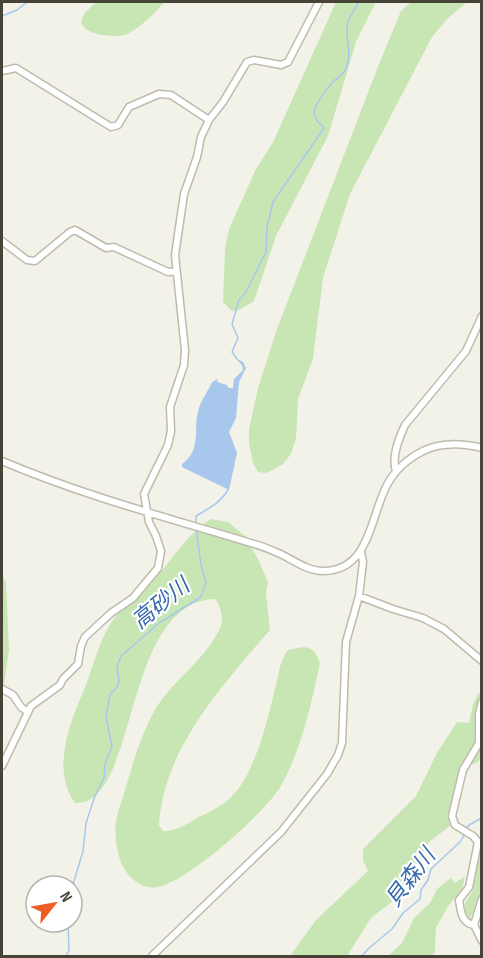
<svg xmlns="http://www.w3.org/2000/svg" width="483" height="958" viewBox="0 0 483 958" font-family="'Sofia Sans Condensed','Noto Sans JP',sans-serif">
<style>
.green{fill:#c8e6b4}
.water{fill:#a8c7ed}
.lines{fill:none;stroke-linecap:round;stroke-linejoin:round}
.stream{stroke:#a8c7ed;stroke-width:1.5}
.street-casing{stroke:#bfbbac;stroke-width:9}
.street{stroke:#fff;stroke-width:6}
.labels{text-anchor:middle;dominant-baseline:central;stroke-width:4.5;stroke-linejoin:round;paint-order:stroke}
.water-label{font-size:22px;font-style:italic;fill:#356aae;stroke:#fff}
</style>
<rect width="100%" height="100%" fill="#f3f2e9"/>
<path class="green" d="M97,2H165C154,13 140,29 125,35C116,38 77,35 82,19C84,12 92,6 97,2Z
M336,2H376L356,42L328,136L276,236L254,301L239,310L232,311L223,302L225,248L229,229L255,171L274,140Z
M411,2H467L447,19L432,37L350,194L323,278L313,359L298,399L296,439L291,454L283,464L275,469L266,473L258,472L253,463L249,444V429L258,388L277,329L379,64L401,11Z
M211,519L228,522L245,536L259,561L268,582L266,593L270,630C222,686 164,748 159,825L163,831C174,833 188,823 197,818C208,813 220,807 229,799C255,776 267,721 275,689C279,675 279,661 288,650C306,646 313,644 320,663C312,702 301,750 282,784C267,812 188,881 158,887C146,890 134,882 127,873C117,860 114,836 116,821C118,811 122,800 125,790C134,760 142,729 160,702C178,677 207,657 220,628C224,618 221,607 215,599C121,602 140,806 75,803C65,789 62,771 64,755C66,731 77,707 86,685C94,662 101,636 115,617C123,605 135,598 145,589C169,567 183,536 211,519Z
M2,573L6,583L9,650L2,700Z
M479,693L482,695L481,757L478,762L459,770L449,816L450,826L429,842L398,897L371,918L347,956H290L316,920L368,871L363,861V849L416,796L437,753L457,722L469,723L473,704Z
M481,853V895L470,919L465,911V903L473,890L477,866Z
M465,876L462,890L448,906L436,928L435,952L432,956H388L402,943L414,918L430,903L437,889L451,878L455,883Z"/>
<path class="water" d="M235,358L243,362L246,368L239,382L236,418L229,432L237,453L229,490L182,467V464C202,450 193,430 198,412C200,401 208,392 212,382L218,379L217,382L227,385L229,388H233L234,379L243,370L242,365Z"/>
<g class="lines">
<path class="stream" d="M2,16L17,10L27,2
M237,359L232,352L238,338L232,324L239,300L246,292L266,252L267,227L273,202L324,128C320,124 314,119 314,113C315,104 328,87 334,81C338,77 344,74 346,68C353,53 344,37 348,22C350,15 356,8 359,2
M196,523V516C208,509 220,503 228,490
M467,828L469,825L480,819L482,816
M72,888L83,851L86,823L95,796L104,778L105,764L112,747L106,717L110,694L117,687L119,681L117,666L121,656L159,623L201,597L206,583L201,565L196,528
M66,956L69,950L68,922
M362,956L368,949L392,929L403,913L420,899L421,890L428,880L431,869L461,841L465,833"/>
<g class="street-casing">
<path id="street" d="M2,71L16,68L111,127L118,125L129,107L159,94L171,95L209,120
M2,241L27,260L35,261L70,232L75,230L106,248L114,247L168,272L176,271
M2,461C84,496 169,518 254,544C262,546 269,549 276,552C291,558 306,571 323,571C370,571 370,517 387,485C395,470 407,459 423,451C442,442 462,443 482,448
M396,471C391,457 399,438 405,425L466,351L482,316
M359,596L393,609L423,618L444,629L482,661
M2,689L13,695L21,707L28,712
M2,766L31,706L60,685L63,679L78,664L81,646L85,637L111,613L133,598L158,568L161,551L156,536L149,522L144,494L168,445L171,431L170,407L184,365L185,350L175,255L184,194L197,157L201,137L209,120L223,102L247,62L254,60L281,65L288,62L319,2
M482,899L474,925L482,941
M474,925C461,923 461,911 459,900L469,887L478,842L473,836L455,825L452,816L463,770L479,743V714L482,702
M152,956L281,832L327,774L338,755L342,743L346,642L359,596L363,562L361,552"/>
</g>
<use href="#street" class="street"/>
</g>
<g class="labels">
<g class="water-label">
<text transform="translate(161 604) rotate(-39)">高砂川</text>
<text transform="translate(411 878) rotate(-53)">貝森川</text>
</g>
</g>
<rect width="483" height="958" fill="none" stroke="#474337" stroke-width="6"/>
<g transform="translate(54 904) rotate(59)"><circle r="28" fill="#ffffff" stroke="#b5b4af" stroke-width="1.5"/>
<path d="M0-4.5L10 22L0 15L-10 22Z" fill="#ef5f24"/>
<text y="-9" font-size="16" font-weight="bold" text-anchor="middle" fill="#474337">N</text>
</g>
</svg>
